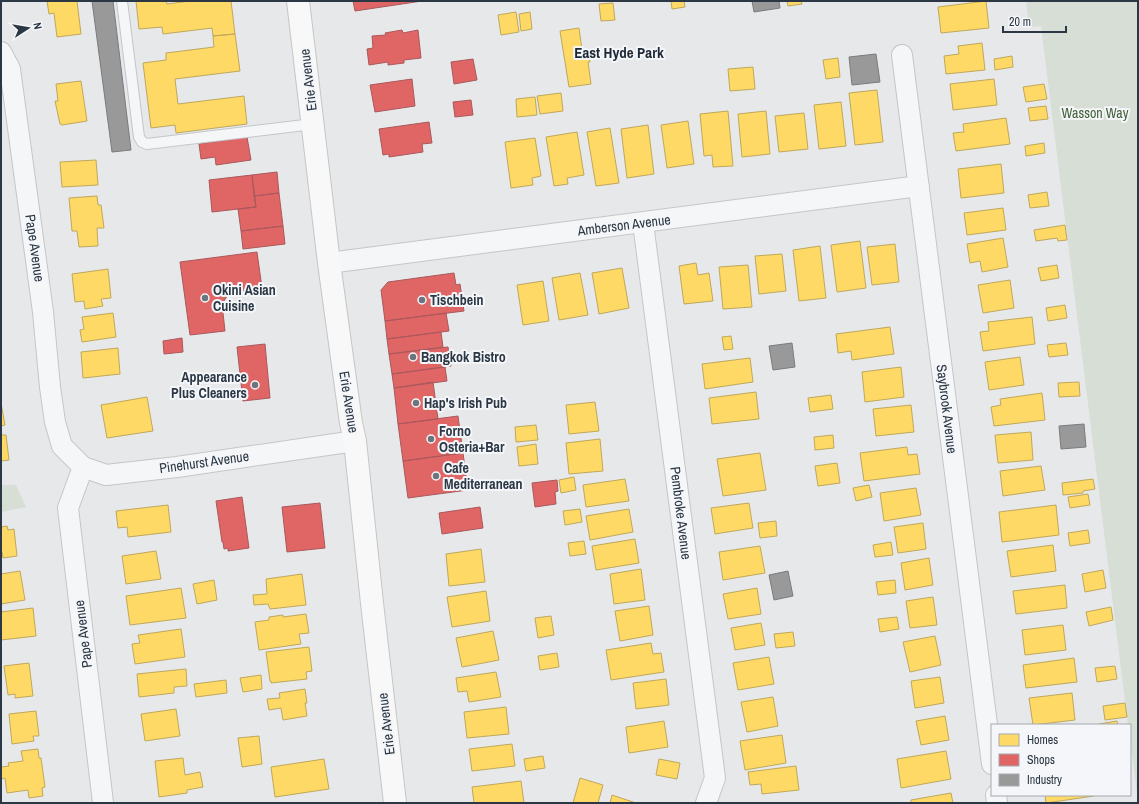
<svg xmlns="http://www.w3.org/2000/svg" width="1139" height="804" viewBox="0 0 1139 804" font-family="'Archivo Narrow',sans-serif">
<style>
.green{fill:#d7ded6}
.homes{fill:#ffd966;stroke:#bfa85c}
.shops{fill:#e06666;stroke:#aa585c}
.industry{fill:#999;stroke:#787c80}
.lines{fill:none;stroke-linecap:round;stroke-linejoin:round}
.lane-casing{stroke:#c4c6c8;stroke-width:12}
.street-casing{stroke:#c4c6c8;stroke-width:22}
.secondary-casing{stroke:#c4c6c8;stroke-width:24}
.lane{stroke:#f5f6f7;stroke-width:10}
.street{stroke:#f5f6f7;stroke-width:20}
.secondary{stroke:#f8f8f8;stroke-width:22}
.poi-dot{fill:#6c757e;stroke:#f4f6f9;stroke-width:1.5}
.labels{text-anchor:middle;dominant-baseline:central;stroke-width:4;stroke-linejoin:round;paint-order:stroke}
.street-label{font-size:14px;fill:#2b3744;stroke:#f4f6f9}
.park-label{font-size:14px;fill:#446039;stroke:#f4f6f9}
.poi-label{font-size:14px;font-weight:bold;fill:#2b3744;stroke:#f4f6f9;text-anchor:start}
.neighbourhood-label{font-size:15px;font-weight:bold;fill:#1d2835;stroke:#f4f6f9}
</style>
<rect width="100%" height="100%" fill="#e6e8ea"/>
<path class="green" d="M1026,1H1138V802L1130,738V725H1128L1041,26L1029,27Z
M1,485H16L26,507L1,512Z"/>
<path class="homes" d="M47,1H77L81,34L57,37L54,13L49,14Z
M136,1H166L167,4L190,1H231L235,34L213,36L212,28L163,34L162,27L139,29Z
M671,1H684L685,7L672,9Z
M787,1H801L802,4L788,6Z
M986,1L989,28L941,33L938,7Z
M613,3L615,20L601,21L599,4Z
M516,12L519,32L501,35L498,15Z
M530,12L532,29L521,31L519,14Z
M579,28L582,50H588L590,62H588L591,84L569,87L560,31Z
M235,34L240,71L175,79L178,104L244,96L247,124L176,133L175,125L151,128L143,63L166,60V53L214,47L213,36Z
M982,43L985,70L946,74L944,56L959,54L958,46Z
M1012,56L1013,67L995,70L994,59Z
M838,58L840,77L826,79L823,60Z
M753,67L755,89L730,91L728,69Z
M994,79L997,105L953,110L950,84Z
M81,81L87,121L62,125L60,124L55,101H58L56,84Z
M1044,84L1047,99L1026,102L1023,87Z
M877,90L883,142L855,145L849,93Z
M561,93L563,111L540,114L537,96Z
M535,97L537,115L517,117L516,99Z
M841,102L846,146L819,149L814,105Z
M1046,106L1048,119L1030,121L1028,108Z
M728,111L733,166L713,167L712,155L704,156L700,114Z
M766,111L770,154L742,157L738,114Z
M804,113L808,149L779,152L775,116Z
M1006,118L1010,144L956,151L953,133L964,132L963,124Z
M688,121L694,164L667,168L661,125Z
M648,125L654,174L627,178L621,129Z
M610,128L619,183L596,186L587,132Z
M577,132L584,175L567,178L568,184L554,186L546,137Z
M535,138L541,176L532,178L533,185L511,188L505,142Z
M1044,143L1045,153L1026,156L1025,146Z
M96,160L98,185L62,187L60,162Z
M1001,164L1004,193L961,198L958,169Z
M1047,192L1049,206L1030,208L1028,195Z
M97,196L98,205H101L104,228H97L98,246L79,247L77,231H72L69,198Z
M1003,208L1006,230L967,235L964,213Z
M1065,225L1067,240L1058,241L1057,238L1036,241L1034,230Z
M1003,238L1008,267L982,272L980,261L970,263L967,244Z
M860,241L866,288L837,292L831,245Z
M895,244L899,282L872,285L867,247Z
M820,246L826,298L799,301L793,250Z
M782,254L786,291L759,294L755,256Z
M696,263L698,275L709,273L713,301L684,304L679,266Z
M748,265L752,307L723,309L719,267Z
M1057,265L1059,278L1041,281L1038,268Z
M622,268L629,308L599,314L592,273Z
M108,269L111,298L101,299L103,306L85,309L84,301L75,302L72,274Z
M580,273L588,315L559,320L552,278Z
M1010,280L1014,308L983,313L978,285Z
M543,281L549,321L523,325L517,285Z
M1065,305L1067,318L1048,321L1046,308Z
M113,313L116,337L82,342L80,330L84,329L82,317Z
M1032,317L1035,344L983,351L980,332L989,331L988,322Z
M890,327L894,354L852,360L851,351L838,353L836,334Z
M731,336L733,349L724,350L722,337Z
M1066,343L1068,355L1049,357L1047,345Z
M118,348L120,374L83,378L81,352Z
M1020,357L1024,385L989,390L985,362Z
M750,358L753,382L705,389L702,364Z
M901,367L904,397L865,402L862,372Z
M1079,382L1080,396L1059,397L1058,383Z
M756,392L759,419L712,424L709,398Z
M1042,393L1045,420L994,426L991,407L1001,405L1000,399Z
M831,395L833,409L810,412L808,398Z
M147,397L153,431L107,438L101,405Z
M595,402L599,431L569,434L566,405Z
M1,403L5,425L1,426Z
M911,405L914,432L876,436L873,409Z
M536,425L538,440L516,442L515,427Z
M1031,432L1033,460L998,463L995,435Z
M1,435H6L9,460L1,461Z
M833,435L834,448L815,450L814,437Z
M600,439L603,471L569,474L566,443Z
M536,444L538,464L519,466L517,447Z
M907,447L908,455L917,454L920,474L864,481L860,453Z
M760,453L766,490L723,496L717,459Z
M837,463L840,483L818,486L815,466Z
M1041,466L1045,490L1003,496L1000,471Z
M574,477L576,490L561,493L559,480Z
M625,479L629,501L586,507L583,485Z
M1093,479L1095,489L1083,491V493L1063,495L1062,483Z
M869,485L872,497L856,501L853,488Z
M916,488L921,515L884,521L880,493Z
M1088,494L1090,505L1070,508L1068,497Z
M749,503L753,528L715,534L711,508Z
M168,505L171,532L128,537L127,527L118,528L116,511Z
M1056,505L1059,535L1002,542L999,512Z
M580,509L582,522L565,525L563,511Z
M629,509L633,532L590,540L586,516Z
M776,521L777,536L760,538L758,523Z
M923,523L926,549L898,553L894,527Z
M7,526L8,530L14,529L17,556L3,558L2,552H1V527Z
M1088,530L1090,543L1070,546L1068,533Z
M635,539L639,563L596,570L592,546Z
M584,541L586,554L570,556L568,543Z
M891,542L893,555L875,557L873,545Z
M1053,545L1056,571L1011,577L1007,551Z
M760,546L765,573L723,580L719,552Z
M481,549L485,582L449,586L446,554Z
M156,551L161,579L126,584L122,556Z
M929,558L933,585L905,590L901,563Z
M641,569L645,600L614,604L610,574Z
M1103,570L1106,588L1085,592L1082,574Z
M20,571L25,600L1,604V574Z
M302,574L306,605L270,609L268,604L254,605L253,595L267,594L266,579Z
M214,580L217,600L197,604L193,584Z
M895,580L896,593L878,595L876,582Z
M1065,585L1067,608L1016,614L1013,591Z
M181,588L186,618L130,625L126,596Z
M757,588L761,614L728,619L723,594Z
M486,591L490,621L452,627L447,597Z
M933,597L937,625L910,628L906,601Z
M649,606L653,635L620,641L615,611Z
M1111,607L1113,620L1089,626L1086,612Z
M33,608L36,636L1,640V612Z
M306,614L309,633L299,634L301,644L259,650L255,622L269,620V617L283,615V617Z
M551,616L554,635L538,638L535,618Z
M897,617L899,629L880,632L878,619Z
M761,623L765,645L735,650L731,628Z
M1063,625L1066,650L1025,655L1022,630Z
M181,629L185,657L135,664L132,644L140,643L138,635Z
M493,631L499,660L462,667L456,638Z
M793,632L795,646L776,648L774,634Z
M935,636L941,665L910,672L903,642Z
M651,643L653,654L661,653L664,672L611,680L606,650Z
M309,647L312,671L306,672L307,679L271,683V681H270L266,652Z
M557,653L559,667L540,670L538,656Z
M769,657L774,684L738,690L733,663Z
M1074,658L1077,682L1026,688L1023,665Z
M29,663L33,696L15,698V694L8,695L4,666Z
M1115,666L1117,679L1097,682L1095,668Z
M186,669L187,686L174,687V693L139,697L137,674Z
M496,672L501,697L469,702L467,691L458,692L456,678Z
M261,675L262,689L243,692L240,678Z
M940,677L944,703L915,708L911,681Z
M666,679L669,705L636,709L633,683Z
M226,680L227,693L196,697L194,684Z
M305,689L307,703H305L307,716L283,720L281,708L269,710L267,699L280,698L279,693Z
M1072,693L1075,720L1033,725L1029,698Z
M773,697L778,726L747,732L741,702Z
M1125,703L1127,717L1105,720L1103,706Z
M506,707L509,734L467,738L464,712Z
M176,709L180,736L145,741L141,714Z
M36,711L39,736H33L34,741L12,744L9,714Z
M945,716L949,740L921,745L916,721Z
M664,721L668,747L629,753L626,727Z
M1117,721L1118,725H1099V724Z
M782,735L786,763L745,770L740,741Z
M259,736L262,764L242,767L238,738Z
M512,744L515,766L472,771L469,749Z
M38,749L39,758H41L45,787L42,788L43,796L29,798L28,790L7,793L5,778L1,779V767L9,766L8,763L23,761L21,751Z
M946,751L951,779L901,788L897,759Z
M543,756L545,768L526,771L524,759Z
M183,758L185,775L200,772L203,787L187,790V793L159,797L155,761Z
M324,759L329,789L275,797L271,767Z
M659,759L680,763L677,779L656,775Z
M796,766L799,790L762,794L761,784L750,785L748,772Z
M580,778L603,785L598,803H573Z
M521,781L524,803H474L472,787Z
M951,793L953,803H911V800Z
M612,795L636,803H610Z
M1045,795H1094V796L1046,803Z"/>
<path class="shops" d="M353,1H422L355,11Z
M402,30L403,33L418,30L421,58L404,60V63L388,65V62L369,65L367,49L373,48L372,36L386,35L385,33Z
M473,59L477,80L454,84L451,62Z
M412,79L415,106L375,112L370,85Z
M471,100L473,115L455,117L453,102Z
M429,122L432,143L422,144L423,152L389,157V154L383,155L379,129Z
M247,137L251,160L216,165L215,157L201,159L199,144Z
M277,172L279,193L254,196L252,175Z
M252,175L256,207L212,212L209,180Z
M279,193L283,226L241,231L238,209L256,207L254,196Z
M283,226L285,244L243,249L241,231Z
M257,252L262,288L229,293L222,304L225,331L190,335L180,262Z
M454,273L456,285L460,284L464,311L385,321L381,290L388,282Z
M446,313L449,331L387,339L385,321Z
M441,332L443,347L389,354L387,339Z
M182,338L183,352L164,354L163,341Z
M265,344L270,398L243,401L237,347Z
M448,347L451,366L392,374L389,354Z
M445,367L447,381L394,388L392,374Z
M433,382L438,419L398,424L394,388Z
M458,416L463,453L403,461L398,424Z
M463,453L468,490L408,498L403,461Z
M557,480L558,491L555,492L556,504L535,507L532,483Z
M242,497L249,548L228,551V548L224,549L223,542H222L216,501Z
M320,503L325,548L287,552L282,507Z
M480,507L483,528L442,534L439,513Z"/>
<path class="industry" d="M92,1H113L131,150L112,152Z
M752,1H779L780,8L754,12Z
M876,54L880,82L852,85L849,57Z
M792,343L795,367L773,370L769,346Z
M1084,424L1086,447L1061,449L1059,426Z
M788,571L793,596L774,600L769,575Z"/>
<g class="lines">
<g class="lane-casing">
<path id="lane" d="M122,1L139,137L142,142L147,144L313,124"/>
</g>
<g class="street-casing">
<path id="street" d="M1,52L10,69L43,312L50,387L55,422L62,446L83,467L106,475L177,467L355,441
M902,55L992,764
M643,223L715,778L706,803
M329,263L919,186
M83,467L68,508L103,803
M996,795L997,803"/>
</g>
<g class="secondary-casing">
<path id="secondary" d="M298,1L329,263L351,423L355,441L372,603L395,803"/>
</g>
<use href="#lane" class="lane"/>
<use href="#street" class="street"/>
<use href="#secondary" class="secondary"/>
</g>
<g class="poi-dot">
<circle cx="205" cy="298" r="4"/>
<circle cx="422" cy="300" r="4"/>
<circle cx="413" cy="357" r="4"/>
<circle cx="255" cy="385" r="4"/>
<circle cx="416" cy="403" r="4"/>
<circle cx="431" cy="439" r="4"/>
<circle cx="436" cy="476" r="4"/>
</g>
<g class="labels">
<g class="street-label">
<text transform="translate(308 80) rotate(-97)">Erie Avenue</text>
<text transform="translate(624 225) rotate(-7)">Amberson Avenue</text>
<text transform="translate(35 248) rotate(82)">Pape Avenue</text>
<text transform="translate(349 402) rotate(81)">Erie Avenue</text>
<text transform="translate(947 409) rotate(83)">Saybrook Avenue</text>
<text transform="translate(204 462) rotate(-8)">Pinehurst Avenue</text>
<text transform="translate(681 513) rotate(83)">Pembroke Avenue</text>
<text transform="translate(83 634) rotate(-97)">Pape Avenue</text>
<text transform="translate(386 724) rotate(-97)">Erie Avenue</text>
</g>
<g class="park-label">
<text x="1095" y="113">Wasson Way</text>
</g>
<g class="poi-label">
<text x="213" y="290">Okini Asian<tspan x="213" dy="16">Cuisine</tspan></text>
<text x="430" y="300">Tischbein</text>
<text x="421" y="357">Bangkok Bistro</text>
<text x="247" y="377" text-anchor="end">Appearance<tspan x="247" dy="16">Plus Cleaners</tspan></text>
<text x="424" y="403">Hap's Irish Pub</text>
<text x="439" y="431">Forno<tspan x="439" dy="16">Osteria+Bar</tspan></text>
<text x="444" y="468">Cafe<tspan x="444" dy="16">Mediterranean</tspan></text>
</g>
<g class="neighbourhood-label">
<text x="619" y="52">East Hyde Park</text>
</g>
</g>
<rect width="1139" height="804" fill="none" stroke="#2b3744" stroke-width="4"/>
<rect x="991" y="724" width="140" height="72" fill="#f4f6f9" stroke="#a4aab1"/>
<rect x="999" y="734" width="20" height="12" fill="#ffd966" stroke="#a4aab1"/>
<text x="1027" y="744" font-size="12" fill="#2b3744">Homes</text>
<rect x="999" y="754" width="20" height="12" fill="#e06666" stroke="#a4aab1"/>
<text x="1027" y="764" font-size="12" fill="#2b3744">Shops</text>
<rect x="999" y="774" width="20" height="12" fill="#999999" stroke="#a4aab1"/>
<text x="1027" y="784" font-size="12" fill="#2b3744">Industry</text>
<g transform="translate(28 28) rotate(78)" stroke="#f4f6f9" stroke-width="3" paint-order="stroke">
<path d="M0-3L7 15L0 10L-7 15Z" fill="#2b3744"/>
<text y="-6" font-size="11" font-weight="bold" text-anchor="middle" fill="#2b3744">N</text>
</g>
<path d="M1003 26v6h63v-6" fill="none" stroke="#2b3744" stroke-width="2"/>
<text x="1009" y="26" font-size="12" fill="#2b3744" stroke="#f4f6f9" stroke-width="3" paint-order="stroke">20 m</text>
</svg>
